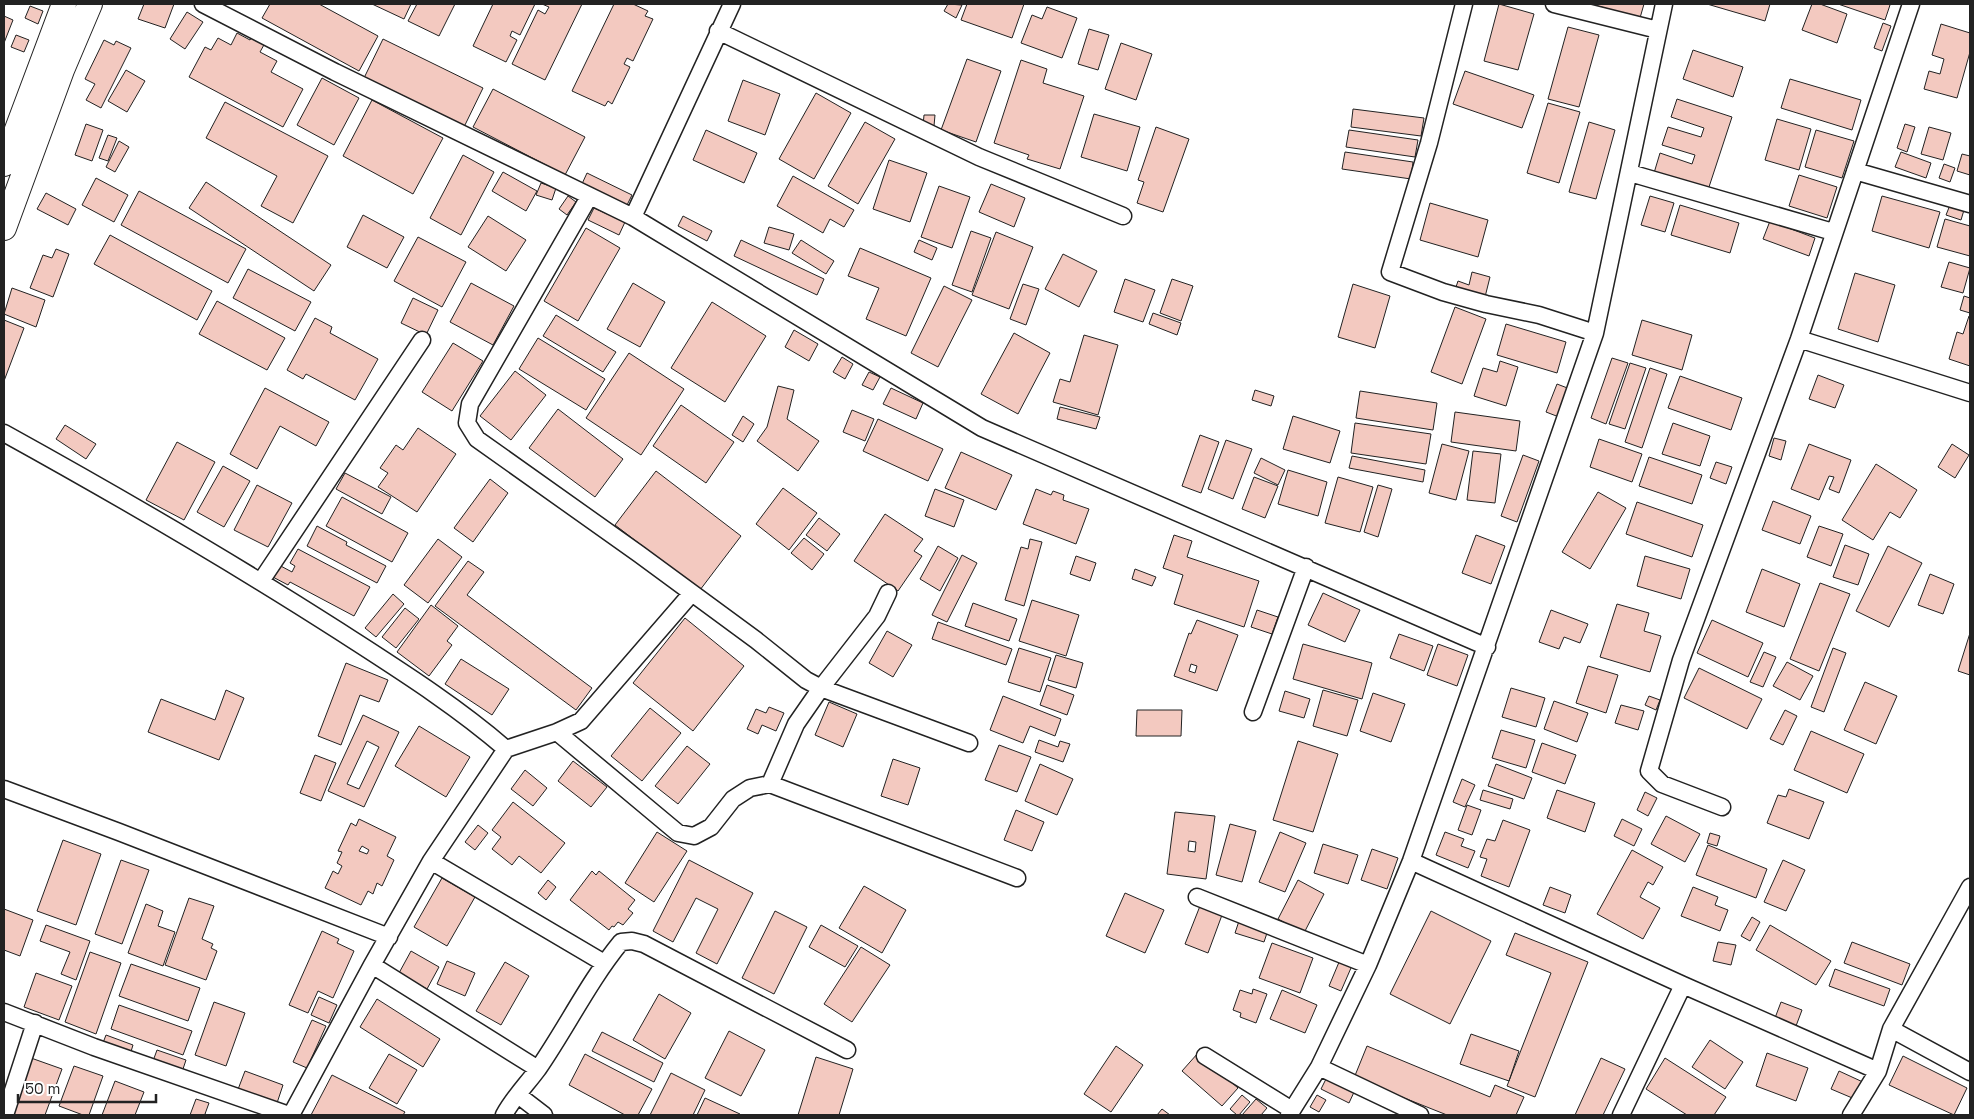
<svg xmlns="http://www.w3.org/2000/svg" width="1974" height="1119" viewBox="0 0 1974 1119" font-family="'Space Grotesk',sans-serif">
<style>
.building{fill:#f3c9c0;stroke:#222;fill-rule:evenodd}
.lines{fill:none;stroke-linecap:round;stroke-linejoin:round}
.street-casing{stroke:#222;stroke-width:19}
.secondary-casing{stroke:#222;stroke-width:26}
.street{stroke:#fff;stroke-width:16}
.secondary{stroke:#fff;stroke-width:24}
</style>
<rect width="100%" height="100%" fill="#fff"/>
<path class="building" d="M144,4H174L165,28L138,19Z
M270,4H319L378,36L359,71L262,18Z
M372,4H411L404,19Z
M417,4H455L439,36L408,21Z
M493,4H535L520,35L512,31L510,36L517,40L506,62L473,46Z
M542,4H582L545,80L512,64L538,10L545,14L549,7Z
M614,4H633L648,11L645,16L653,19L633,61L627,58L624,64L630,67L612,104L608,101L605,106L572,91Z
M948,4L962,5L956,18L944,11Z
M967,4H1024L1012,38L961,20Z
M1499,4L1534,14L1518,70L1484,61Z
M1591,4H1644L1640,18Z
M1707,4H1770L1765,21Z
M1812,4H1820L1847,14L1837,43L1802,30Z
M1838,4H1887L1890,5L1885,20Z
M30,6L43,11L38,24L25,18Z
M1047,7L1077,18L1062,58L1021,43L1032,15L1042,19Z
M187,12L203,22L185,49L170,39Z
M4,16L13,20L4,43Z
M1883,23L1891,26L1882,51L1874,48Z
M1941,24L1970,33V52L1957,98L1924,89L1929,71L1940,74L1944,59L1932,55Z
M1568,27L1599,35L1579,107L1548,99Z
M1089,29L1109,35L1098,70L1078,64Z
M237,33L250,40L252,36L265,43L260,52L277,61L271,72L303,89L283,127L189,77L205,47L211,50L218,38L231,45Z
M16,35L29,40L24,52L11,47Z
M383,39L483,88L464,127L364,78Z
M104,40L114,45L116,41L131,48L101,108L86,100L95,84L85,79Z
M1121,43L1152,54L1136,100L1105,89Z
M1693,50L1743,67L1733,97L1683,79Z
M967,59L1001,71L976,142L941,130Z
M1021,60L1047,69L1043,83L1084,96L1060,169L1027,159L1029,155L994,143Z
M126,70L145,81L127,112L108,101Z
M1465,71L1534,95L1522,128L1453,104Z
M322,78L359,98L334,145L297,125Z
M1790,79L1861,100L1852,130L1781,108Z
M743,80L780,94L765,135L728,121Z
M493,89L585,137L565,175L473,127Z
M816,93L851,113L814,179L779,159Z
M1677,99L1732,117L1708,190L1654,173L1660,153L1692,164L1695,155L1662,145L1668,127L1701,137L1704,128L1671,117Z
M372,100L443,138L413,194L343,156Z
M225,102L328,156L293,223L261,206L277,176L206,138Z
M1548,103L1580,112L1559,183L1527,173Z
M1353,109L1424,118L1421,136L1351,127Z
M1094,114L1140,127L1127,171L1081,157Z
M924,115H935L934,126H923Z
M1777,119L1811,129L1799,170L1765,160Z
M865,122L895,139L858,204L828,186Z
M1589,122L1615,130L1596,199L1569,192Z
M86,124L103,130L92,161L75,155Z
M1905,124L1915,127L1907,152L1897,148Z
M1156,127L1189,139L1163,212L1137,203L1144,182L1138,180Z
M1929,127L1951,133L1943,160L1921,154Z
M706,130L757,153L744,183L693,160Z
M1349,130L1418,140L1415,157L1346,147Z
M1816,130L1854,141L1842,178L1805,167Z
M108,135L117,138L108,161L99,158Z
M119,141L129,147L115,172L106,167Z
M1345,152L1413,162L1411,179L1342,169Z
M1901,152L1931,163L1926,178L1895,167Z
M1962,154L1970,156V175L1957,171Z
M463,155L494,172L461,235L430,218Z
M889,160L927,173L910,222L873,209Z
M1944,164L1955,168L1950,182L1939,178Z
M503,172L537,191L526,211L492,191Z
M587,173L632,195L626,207L581,186Z
M1799,175L1837,187L1827,218L1789,206Z
M793,176L854,210L844,227L830,219L823,233L777,206Z
M96,178L128,195L114,222L82,205Z
M206,182L331,265L314,291L189,208Z
M541,183L556,188L552,200L536,195Z
M991,184L1025,198L1014,227L979,212Z
M939,186L970,197L952,248L921,237Z
M139,191L246,249L228,283L121,225Z
M46,193L76,209L68,225L37,209Z
M568,196L576,202L567,215L559,209Z
M1650,196L1674,203L1665,232L1641,225Z
M1882,196L1940,212L1929,248L1872,231Z
M1430,203L1488,220L1478,257L1420,240Z
M1680,205L1739,223L1730,253L1671,235Z
M1950,205L1964,210L1961,220L1946,215Z
M594,208L625,222L619,235L588,220Z
M363,215L404,237L387,268L347,247Z
M488,216L526,240L506,271L468,247Z
M683,216L712,231L707,241L678,226Z
M1945,219L1970,226V256L1937,247Z
M1770,221L1815,238L1809,256L1763,239Z
M769,227L794,234L789,250L764,243Z
M586,228L620,248L578,321L544,301Z
M971,231L991,238L972,292L952,285Z
M996,232L1033,247L1009,309L972,295Z
M110,235L212,291L197,320L94,264Z
M418,237L466,262L442,307L394,281Z
M741,240L824,279L817,295L734,256Z
M801,240L834,261L826,274L792,253Z
M919,240L937,248L932,260L914,252Z
M860,248L931,278L906,336L866,319L879,288L848,276Z
M56,249L69,254L53,297L30,288L43,255L52,258Z
M1063,254L1097,271L1079,307L1045,289Z
M1949,262L1970,268L1963,293L1941,287Z
M248,269L311,302L295,331L233,298Z
M1472,272L1490,277L1484,301L1454,293L1458,281L1469,285Z
M1855,273L1895,285L1878,342L1838,329Z
M1125,279L1155,290L1143,322L1114,312Z
M1172,279L1193,286L1181,321L1160,313Z
M471,283L514,306L493,345L450,322Z
M633,283L665,302L640,347L607,329Z
M1023,284L1039,289L1026,325L1010,319Z
M1353,284L1390,296L1375,348L1338,337Z
M944,286L972,300L938,367L911,353Z
M12,288L45,300L36,327L4,314Z
M1964,296L1970,298V313L1960,310Z
M413,298L438,310L426,335L401,323Z
M217,301L285,338L267,370L199,334Z
M712,302L766,336L725,402L671,368Z
M1455,307L1486,319L1462,384L1431,372Z
M1153,313L1181,323L1177,335L1149,324Z
M556,315L616,352L603,372L543,336Z
M1969,316L1970,317V366L1949,359L1957,332L1963,334Z
M315,318L332,327L330,333L378,359L355,400L306,374L303,379L287,370Z
M4,320L24,328L4,381Z
M1642,320L1692,335L1682,370L1632,355Z
M1506,324L1566,342L1557,373L1497,355Z
M794,330L818,344L809,361L785,347Z
M1014,333L1050,353L1018,414L981,394Z
M1084,335L1118,345L1098,415L1053,402L1060,379L1070,382Z
M538,338L605,379L586,410L519,369Z
M453,343L483,361L452,411L422,392Z
M629,353L684,389L641,455L586,418Z
M842,357L853,364L845,379L833,372Z
M1612,358L1628,363L1606,424L1591,418Z
M1500,361L1518,367L1506,406L1474,396L1483,368L1497,372Z
M1630,363L1646,368L1625,429L1609,424Z
M1650,368L1667,374L1642,448L1625,442Z
M515,371L546,395L511,440L480,416Z
M869,372L880,377L873,390L862,385Z
M1818,375L1844,385L1835,408L1809,399Z
M1680,376L1742,398L1731,430L1668,408Z
M1557,384L1570,389L1559,417L1546,412Z
M778,386L794,390L787,419L819,441L798,471L757,441L767,427Z
M265,388L329,422L316,446L280,426L257,469L230,454Z
M891,388L923,403L916,419L883,404Z
M1255,390L1274,396L1271,406L1252,400Z
M1360,391L1437,403L1433,430L1356,418Z
M681,405L734,442L706,483L653,446Z
M1060,407L1100,417L1096,429L1057,419Z
M558,409L623,459L595,497L529,448Z
M852,410L874,419L865,441L843,432Z
M1455,412L1520,421L1516,451L1451,442Z
M743,416L754,424L743,442L732,435Z
M1293,416L1340,431L1330,463L1283,449Z
M878,419L943,449L928,481L863,451Z
M1355,423L1431,434L1426,464L1351,453Z
M1673,423L1710,436L1700,466L1662,454Z
M65,425L96,444L86,459L56,439Z
M418,428L456,454L417,512L378,487L388,473L380,468L396,445L403,450Z
M1200,435L1219,442L1201,493L1182,486Z
M1774,438L1786,441L1781,460L1769,456Z
M1599,439L1642,454L1632,482L1590,467Z
M1226,440L1252,449L1233,499L1208,489Z
M177,442L215,462L184,520L146,500Z
M1442,444L1469,451L1456,500L1429,493Z
M1809,444L1851,460L1839,493L1829,489L1834,477L1829,476L1819,500L1791,489Z
M1952,444L1969,455L1955,478L1938,467Z
M1473,451L1501,454L1495,503L1467,500Z
M961,452L1012,475L996,510L945,488Z
M1523,455L1539,461L1517,522L1501,516Z
M1352,456L1425,470L1423,482L1349,468Z
M1649,457L1702,475L1692,504L1639,486Z
M1261,458L1285,470L1278,485L1254,473Z
M1716,462L1732,467L1726,484L1710,478Z
M1876,464L1917,490L1900,518L1890,512L1873,540L1842,520Z
M223,466L250,481L224,527L197,512Z
M1288,470L1327,482L1318,516L1278,504Z
M656,471L741,536L700,590L615,525Z
M345,473L391,497L382,514L336,489Z
M1254,477L1278,486L1265,518L1242,509Z
M1338,477L1373,487L1360,532L1325,523Z
M490,479L508,493L473,542L454,528Z
M257,485L292,503L268,547L234,530Z
M1378,485L1392,489L1378,537L1364,532Z
M783,488L817,513L789,550L756,524Z
M935,489L964,500L954,527L925,516Z
M1036,489L1051,495L1053,491L1064,495L1063,500L1089,509L1076,544L1023,524Z
M1598,492L1626,508L1590,569L1562,552Z
M342,497L408,533L392,562L326,526Z
M1773,501L1811,516L1800,544L1762,530Z
M1637,502L1703,525L1692,557L1626,534Z
M885,514L923,539L914,551L922,556L898,591L854,561Z
M819,518L840,534L827,551L806,535Z
M317,526L347,542L346,545L386,566L377,583L307,546Z
M1819,526L1843,534L1831,566L1807,557Z
M1174,535L1192,541L1187,557L1259,581L1244,627L1174,604L1183,575L1163,568Z
M1476,535L1505,546L1491,584L1462,573Z
M804,538L824,554L812,570L791,553Z
M438,539L462,557L428,603L404,585Z
M1030,539L1042,542L1024,606L1005,600L1021,547L1028,549Z
M1845,545L1869,554L1858,585L1833,577Z
M938,546L958,558L940,591L920,579Z
M1888,546L1922,563L1889,627L1856,611Z
M298,549L370,587L354,616L290,582L288,585L271,576L277,564L292,572L295,566L290,563Z
M962,555L977,563L947,622L932,615Z
M1076,556L1096,563L1090,581L1070,574Z
M1645,556L1690,569L1681,599L1637,586Z
M468,561L484,572L467,595L592,688L576,710L435,606Z
M1135,569L1156,577L1152,586L1132,579Z
M1762,569L1800,584L1784,627L1746,612Z
M1930,574L1954,584L1943,614L1918,605Z
M1820,583L1850,594L1819,671L1790,659Z
M1323,593L1360,610L1345,642L1308,625Z
M393,594L404,604L376,637L365,628Z
M1032,600L1079,615L1066,656L1019,641Z
M973,603L1017,619L1009,641L965,626Z
M1617,604L1649,613L1644,631L1661,636L1650,672L1600,657Z
M431,605L458,626L447,641L452,645L429,676L397,652Z
M405,608L419,619L396,648L382,637Z
M1257,610L1278,617L1272,634L1251,627Z
M1551,610L1588,624L1580,643L1564,637L1559,649L1539,642Z
M685,618L744,666L693,731L633,683Z
M1197,620L1238,635L1217,691L1174,676L1189,633L1191,634ZM1191,664L1197,666L1195,673L1189,671Z
M1712,620L1763,643L1748,677L1697,653Z
M938,622L1012,649L1006,665L932,639Z
M887,631L912,645L893,677L869,663Z
M1970,633V675L1958,671Z
M1399,634L1433,646L1424,671L1390,658Z
M1303,644L1372,663L1362,699L1293,679Z
M1438,644L1468,655L1457,686L1427,675Z
M1019,648L1051,658L1040,692L1008,682Z
M1833,648L1846,653L1824,712L1811,707Z
M1764,652L1776,657L1763,687L1750,682Z
M1056,655L1083,663L1076,688L1048,680Z
M461,659L509,689L492,715L445,684Z
M1787,662L1813,676L1800,700L1773,686Z
M346,663L388,680L379,702L360,695L341,745L318,736Z
M1588,666L1618,675L1606,713L1576,703Z
M1699,668L1762,699L1747,729L1684,698Z
M1865,682L1897,696L1876,744L1844,730Z
M1047,685L1074,695L1067,715L1040,705Z
M1511,688L1545,698L1536,727L1502,717Z
M226,690L244,698L219,760L148,732L161,699L215,720Z
M1323,690L1358,700L1347,736L1313,726Z
M1285,691L1310,699L1304,718L1279,711Z
M1373,693L1405,704L1391,742L1360,731Z
M1003,696L1061,719L1055,736L1030,726L1023,743L990,730Z
M1649,696L1660,700L1656,710L1645,705Z
M1554,701L1588,713L1577,742L1544,729Z
M829,702L857,714L843,747L815,735Z
M1621,705L1644,711L1638,730L1615,723Z
M769,707L784,713L776,731L762,725L758,734L747,729L756,709L766,713Z
M650,708L681,733L642,781L611,756Z
M1137,710H1182L1181,736H1136Z
M1785,710L1797,716L1783,745L1770,739Z
M363,715L399,732L364,807L328,791ZM367,741L379,747L359,789L347,784Z
M419,726L470,757L446,797L395,766Z
M1501,730L1535,740L1526,768L1492,758Z
M1811,731L1864,754L1847,793L1794,770Z
M1039,740L1058,747L1060,741L1070,744L1063,762L1035,752Z
M1298,741L1338,754L1313,832L1273,820Z
M1542,743L1576,755L1565,784L1532,772Z
M999,745L1031,757L1017,792L985,780Z
M687,746L710,764L678,804L655,786Z
M315,755L336,763L321,801L300,793Z
M893,759L920,768L908,805L881,796Z
M573,761L607,787L591,807L558,781Z
M1040,764L1073,779L1057,815L1025,801Z
M1496,764L1532,778L1524,799L1488,786Z
M525,770L547,788L533,806L511,789Z
M1462,779L1475,785L1465,807L1453,802Z
M1789,789L1824,802L1809,839L1767,823L1778,795L1786,797Z
M1483,790L1513,799L1510,809L1480,800Z
M1557,790L1595,803L1585,832L1547,818Z
M1645,792L1657,798L1648,816L1637,810Z
M513,802L565,843L541,873L519,856L512,865L492,849L501,837L492,830Z
M1467,805L1481,810L1472,835L1458,830Z
M1016,810L1044,822L1032,851L1004,840Z
M1175,812L1215,816L1206,879L1167,874ZM1189,841L1196,842L1195,852L1188,851Z
M1666,816L1700,834L1685,862L1651,844Z
M359,819L396,837L387,856L394,860L382,886L377,883L373,894L368,891L361,905L325,888L333,871L338,874L342,866L337,863L342,852L338,851L351,823L356,826ZM362,846L369,850L367,854L359,851Z
M1622,819L1642,829L1634,846L1614,836Z
M1503,820L1530,830L1509,887L1481,876L1487,859L1480,857L1487,839L1495,841Z
M1230,824L1256,831L1242,882L1216,875Z
M478,825L488,833L475,850L465,842Z
M657,832L687,851L654,902L625,883Z
M1280,832L1306,843L1285,892L1259,882Z
M1445,832L1464,839L1461,846L1475,851L1468,868L1436,855Z
M1710,833L1720,836L1717,846L1707,843Z
M63,840L101,854L76,925L37,911Z
M1323,844L1358,855L1348,884L1314,873Z
M1708,845L1767,869L1756,898L1696,875Z
M1372,849L1398,858L1387,889L1361,880Z
M1632,850L1663,867L1653,885L1648,882L1640,897L1660,908L1643,939L1597,914Z
M121,860L149,870L122,944L95,934Z
M689,860L753,893L717,964L696,953L718,909L696,898L673,942L653,931Z
M1783,860L1805,870L1786,911L1764,902Z
M592,871L596,875L599,871L635,900L628,909L633,913L623,925L618,922L614,927L612,926L609,930L570,900Z
M442,878L475,897L447,946L414,927Z
M548,880L556,887L546,900L538,893Z
M1298,880L1324,894L1304,933L1278,919Z
M864,886L906,910L882,953L839,928Z
M1550,887L1571,895L1565,913L1543,905Z
M1693,887L1718,897L1715,905L1728,910L1720,931L1681,916Z
M1125,893L1164,910L1145,953L1106,936Z
M189,898L214,906L202,939L213,944L211,948L217,951L206,980L165,965Z
M146,904L163,911L158,926L175,932L163,966L128,953Z
M1200,906L1222,915L1208,953L1185,944Z
M4,909L33,920L20,956L4,950Z
M775,911L807,927L774,994L742,978Z
M1431,911L1491,941L1450,1024L1390,994Z
M1752,917L1760,922L1750,941L1741,936Z
M1239,921L1268,930L1264,942L1235,933Z
M46,925L90,941L76,980L61,974L70,952L40,941Z
M821,925L858,946L845,967L809,947Z
M1770,925L1831,961L1816,985L1756,950Z
M322,931L339,939L337,943L354,951L333,998L318,991L308,1013L289,1005Z
M1515,933L1588,962L1535,1097L1507,1086L1551,973L1506,955Z
M1718,942L1736,945L1731,965L1713,961Z
M1852,942L1910,964L1902,985L1844,963Z
M1272,943L1313,958L1300,993L1259,978Z
M861,947L890,965L852,1022L824,1004Z
M411,951L439,967L427,989L399,973Z
M90,952L121,963L96,1034L65,1022Z
M1342,955L1354,961L1341,991L1329,986Z
M447,961L475,973L465,996L437,984Z
M505,962L529,976L501,1025L476,1011Z
M131,964L200,988L188,1021L119,996Z
M1835,969L1890,989L1884,1006L1829,986Z
M36,973L72,986L59,1020L24,1007Z
M1253,989L1267,994L1256,1023L1240,1017L1241,1013L1233,1010L1240,990L1252,994Z
M1282,990L1317,1005L1305,1033L1270,1019Z
M659,994L691,1013L665,1059L633,1040Z
M319,997L337,1005L329,1023L311,1015Z
M377,999L440,1039L423,1067L360,1027Z
M214,1002L245,1013L226,1066L195,1055Z
M1781,1002L1802,1010L1796,1026L1775,1018Z
M119,1005L192,1031L183,1055L111,1029Z
M312,1020L326,1026L307,1068L293,1062Z
M729,1031L765,1050L741,1096L705,1078Z
M602,1032L663,1063L654,1082L592,1051Z
M1471,1034L1519,1051L1509,1081L1460,1064Z
M106,1035L133,1045L129,1058L101,1048Z
M1710,1040L1743,1062L1725,1089L1692,1067Z
M1116,1046L1143,1065L1111,1112L1084,1094Z
M1367,1046L1490,1097L1495,1085L1524,1097L1516,1115H1447L1354,1078Z
M157,1050L186,1060L182,1072L153,1061Z
M1198,1053L1238,1088L1222,1106L1182,1071Z
M1767,1053L1808,1068L1796,1101L1756,1086Z
M389,1054L417,1070L397,1104L369,1088Z
M585,1054L652,1089L638,1115H625L569,1085Z
M1903,1056L1967,1088L1954,1115L1889,1085Z
M816,1057L853,1069L839,1115H798Z
M31,1058L62,1069L45,1115H10Z
M1601,1058L1625,1069L1603,1115H1575Z
M1665,1058L1726,1097L1714,1115H1687L1646,1089Z
M74,1066L103,1076L89,1115H83L59,1106Z
M245,1071L283,1085L276,1106L237,1092Z
M1839,1071L1865,1083L1857,1100L1831,1089Z
M671,1073L705,1090L693,1115H650Z
M332,1075L405,1112L403,1115H311Z
M1327,1077L1355,1090L1349,1103L1321,1089Z
M115,1081L144,1092L135,1115H102Z
M1242,1095L1250,1102L1239,1115H1237L1230,1109Z
M1317,1095L1326,1100L1319,1112L1310,1107Z
M705,1098L740,1114L739,1115H697Z
M196,1099L209,1103L205,1114L208,1115H190Z
M1256,1099L1267,1108L1261,1115H1242Z
M1162,1109L1170,1115H1157Z"/>
<g class="lines">
<g class="street-casing">
<path id="street" d="M203,4L335,72L633,217L982,428L1487,647
M1464,4L1429,143L1390,272L1443,292L1486,304L1539,315L1595,333
M1554,4L1658,30
M718,31L979,157L1123,216
M1855,171L1970,204
M1630,173L1833,232
M589,197L470,404L467,423L477,439L639,554L756,640L806,680L821,688L969,743
M633,217L732,4
M1799,339L1970,393
M4,433C118,496 230,561 339,631C396,668 454,704 506,749L431,861L372,965L291,1115
M261,581L422,340
M1253,712L1306,567
M557,732L678,833L694,836L711,827L733,799L750,788L770,784L1017,878
M506,749L557,732L581,721L691,594
M770,784L796,724L821,688L877,616L888,593
M4,789L119,832L389,937
M1722,807L1662,784L1649,771L1681,660L1799,339L1911,4
M431,861L604,963
M1411,861L1683,985L1878,1071
M1197,897L1368,965
M372,965L538,1069
M4,1012L94,1047L289,1115
M1891,1029L1970,1072
M1205,1056L1292,1110
M1319,1067L1420,1115
M518,1095L544,1115
M5,1115L35,1023
M504,1115C513,1098 527,1084 538,1069C567,1027 589,981 621,942L632,941L644,944L847,1050
M1289,1115L1319,1067L1368,965L1411,861L1595,333L1664,4
M1621,1115L1683,985
M1851,1115L1878,1071L1891,1029L1970,887"/>
</g>
<g class="secondary-casing">
<path id="secondary" d="M4,164L64,4
M4,228L62,70L90,4"/>
</g>
<use href="#street" class="street"/>
<use href="#secondary" class="secondary"/>
</g>
<rect width="1974" height="1119" fill="none" stroke="#222222" stroke-width="10"/>
<path d="M18 1094v8h138v-8" fill="none" stroke="#222222" stroke-width="2.5"/>
<text x="25" y="1094" font-size="15" fill="#222222" stroke="#ffffff" stroke-width="4" paint-order="stroke">50 m</text>
</svg>
